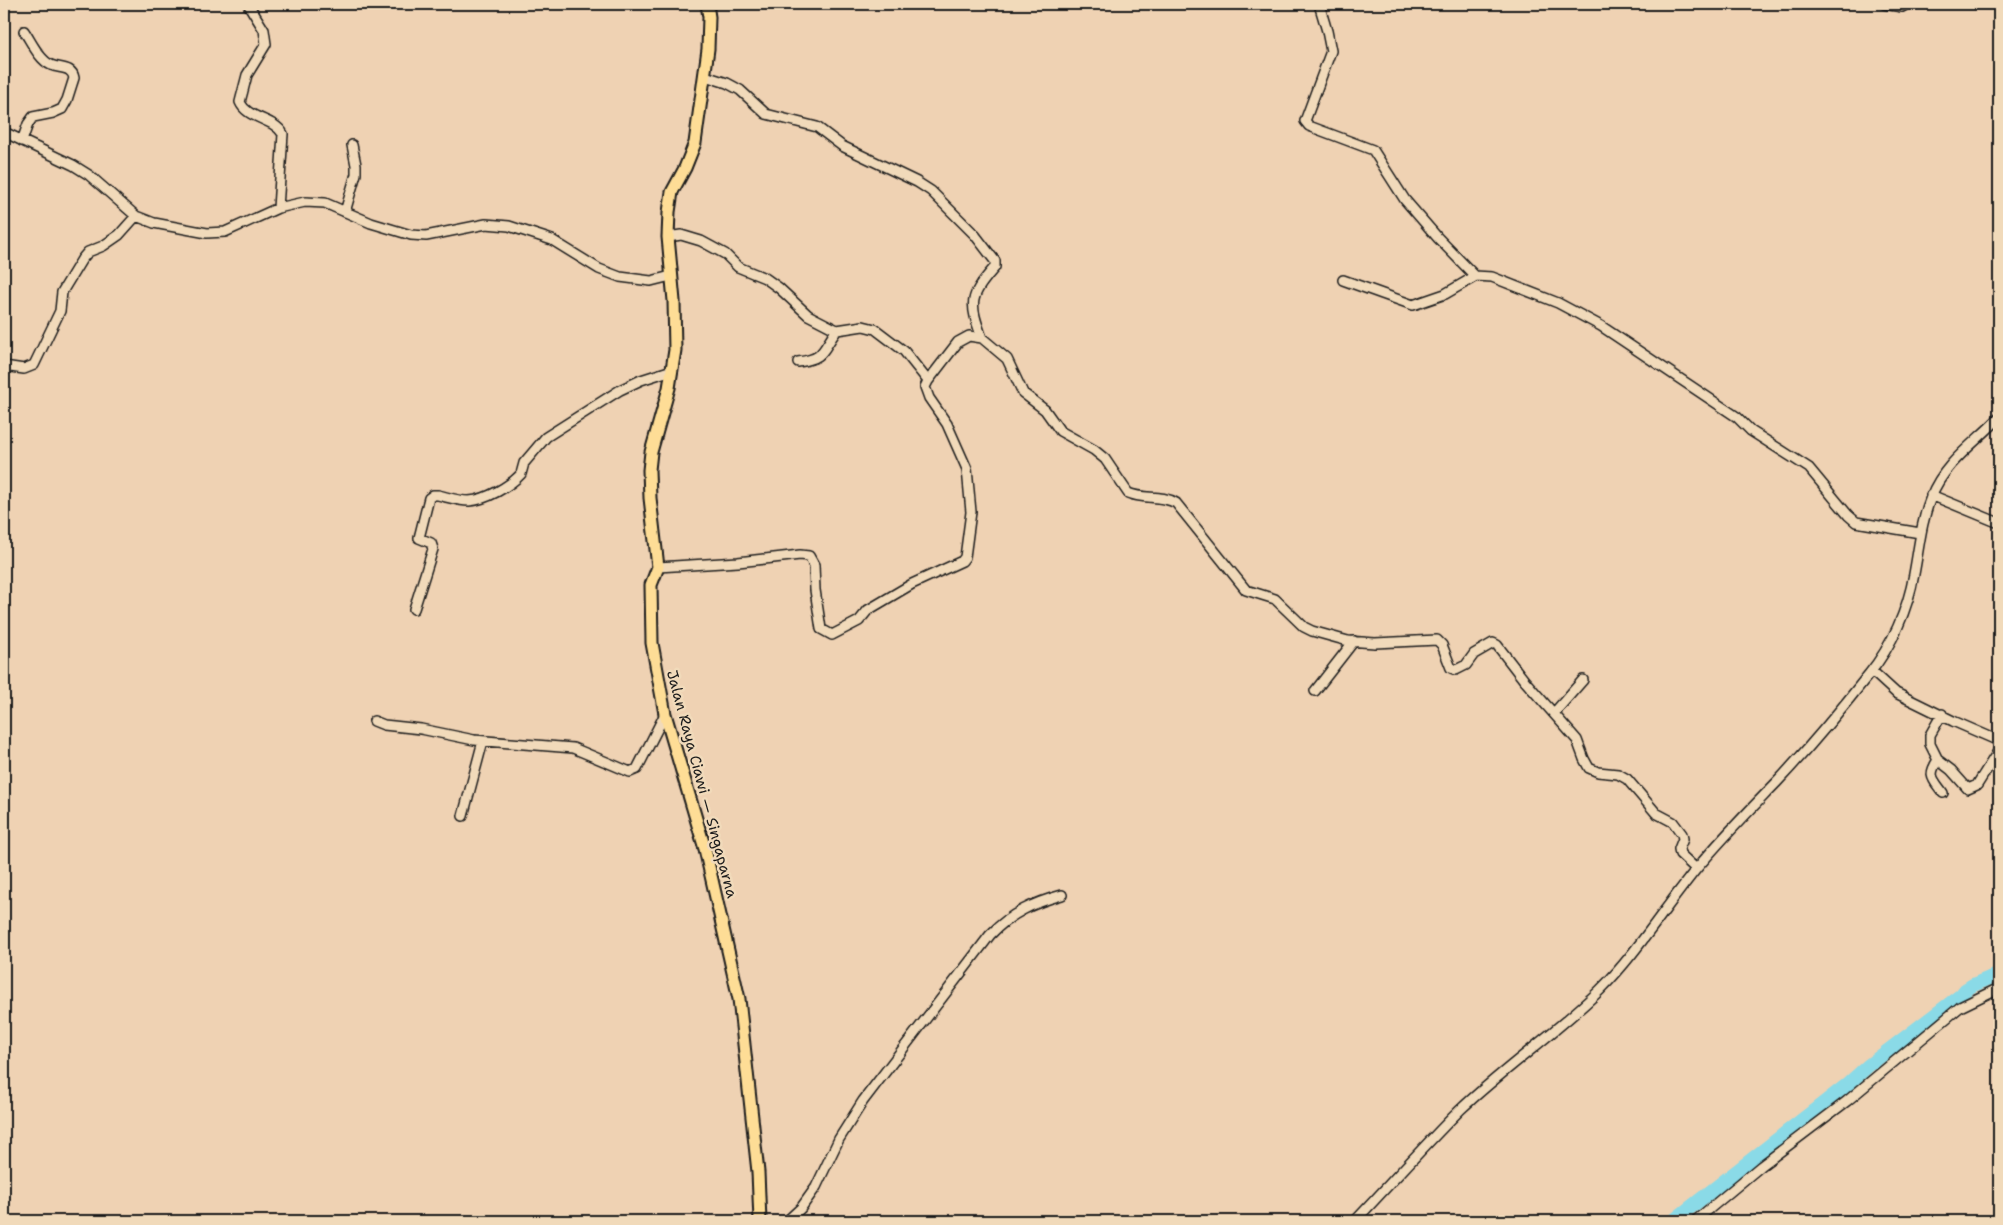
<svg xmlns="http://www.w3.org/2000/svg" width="2003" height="1225" viewBox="0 0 2003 1225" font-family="'Shantell Sans',sans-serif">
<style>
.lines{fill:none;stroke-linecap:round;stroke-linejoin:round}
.river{stroke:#8adae7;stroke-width:14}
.minor-casing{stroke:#1c1c1c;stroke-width:12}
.major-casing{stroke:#1c1c1c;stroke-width:15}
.minor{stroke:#f1daba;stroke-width:9}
.major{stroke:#fedd96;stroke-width:11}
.labels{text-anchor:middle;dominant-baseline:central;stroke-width:5;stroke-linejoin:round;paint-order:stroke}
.street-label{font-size:15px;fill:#1c1c1c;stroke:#f1daba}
</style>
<rect width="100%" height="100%" fill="#efd2b3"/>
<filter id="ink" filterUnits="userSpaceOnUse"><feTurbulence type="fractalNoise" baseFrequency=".02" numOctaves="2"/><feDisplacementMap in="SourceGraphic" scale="10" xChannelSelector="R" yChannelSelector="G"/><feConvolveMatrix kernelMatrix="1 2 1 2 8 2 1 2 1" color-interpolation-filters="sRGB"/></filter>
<g filter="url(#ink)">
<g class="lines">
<path class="river" d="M1673,1221L1848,1084L1869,1065L1961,995L1965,990L1973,985L1999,974"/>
<g class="minor-casing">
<path id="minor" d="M248,4L264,30L266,44L247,75L240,102C247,119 274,118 283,134L278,208
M1319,4L1327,31L1331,51L1305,121L1309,126L1373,150L1405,200L1438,238L1475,276L1492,277L1558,303L1601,326L1737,417L1751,431L1809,468L1848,515L1856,522L1920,533
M1884,4L1902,7L1907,4
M705,76L727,83L740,90L766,114L817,127L842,146L917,182L931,191L975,235L995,261V267C969,297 969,302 982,338
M4,132L73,165L89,175L136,216L154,223L207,233L225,232L278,208L305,202L325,203L371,223L411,235L426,236L486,224L509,226L552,240L599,269L620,277L651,281L671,276
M22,141L28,124L33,117L53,113L62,109L67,100L74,78C72,66 60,69 51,65C39,60 31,41 24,31
M345,212L356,174V165L352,145
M668,237L681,235L701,241L725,254L738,267L765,278L779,288L808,315L837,330L863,326L875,329L904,351L928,381
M1343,280L1413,305L1445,294L1476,276
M798,362C826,358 821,351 837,330
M4,366L24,369L34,365L60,311L62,292L82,259L88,252L103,246L119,235L136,216
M1931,495L1999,523
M658,567L738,562L800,555L809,556L814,565L815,590L821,629L832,635L859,621L868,610L912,584L962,561L965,557L971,512L967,469L947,424L929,398L925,387L928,381L958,342L969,336L982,338L1007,359L1023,393L1045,410L1060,431L1094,450L1105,459L1128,493C1144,500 1161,494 1176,503L1246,590L1275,599L1304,627L1312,631L1348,641L1375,643L1437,640L1442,645L1451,668L1456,670L1466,665L1474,654L1493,643L1497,645L1524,680L1577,740L1584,759L1589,768L1598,772L1618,774L1627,779L1656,813L1673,822L1682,834L1683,839L1679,849L1680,854L1696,869
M414,609L433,549L431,543L419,538L429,498L433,495H438C447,497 458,501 469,501C486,500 510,486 521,474L524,463L546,437L620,390L641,380L672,370
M1872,671L1896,693L1953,721L1999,741
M1315,691L1354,641
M1554,713L1583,680
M1942,714L1930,735V744L1938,760L1951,770L1968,789L1977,785L1999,750
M374,721L384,725L421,729L474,740L573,748L630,772L637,769L665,714
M1938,760C1927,776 1933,779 1943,793
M463,816L483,741
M787,1221L801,1208L816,1187L839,1139L863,1101L990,935C1011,913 1033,903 1062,895
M1355,1221C1390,1184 1424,1146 1460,1110C1504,1068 1556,1033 1600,990C1637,953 1665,907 1698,867C1723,837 1750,810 1777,782C1809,748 1840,711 1869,674C1892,646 1908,609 1914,574C1919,548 1921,522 1931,497C1944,463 1975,443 1999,418
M1695,1221L1761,1166L1847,1101L1960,1007L1999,988"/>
</g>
<g class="major-casing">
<path id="major" d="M707,4L709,17L708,49L695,143L685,168L672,192L669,212L668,237L674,301L675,350L669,388L651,452L649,470L650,498L658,567L651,585L652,643L665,714L705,849L739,999L758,1172L760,1221"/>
</g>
<use href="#minor" class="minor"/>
<use href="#major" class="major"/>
</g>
</g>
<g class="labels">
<g class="street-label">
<text transform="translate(702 784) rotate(75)">Jalan Raya Ciawi — Singaparna</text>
</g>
</g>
<rect width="2003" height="1225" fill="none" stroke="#f1daba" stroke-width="20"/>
<rect x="10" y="10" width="1983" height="1205" fill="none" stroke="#1c1c1c" stroke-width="2" filter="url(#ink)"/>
</svg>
